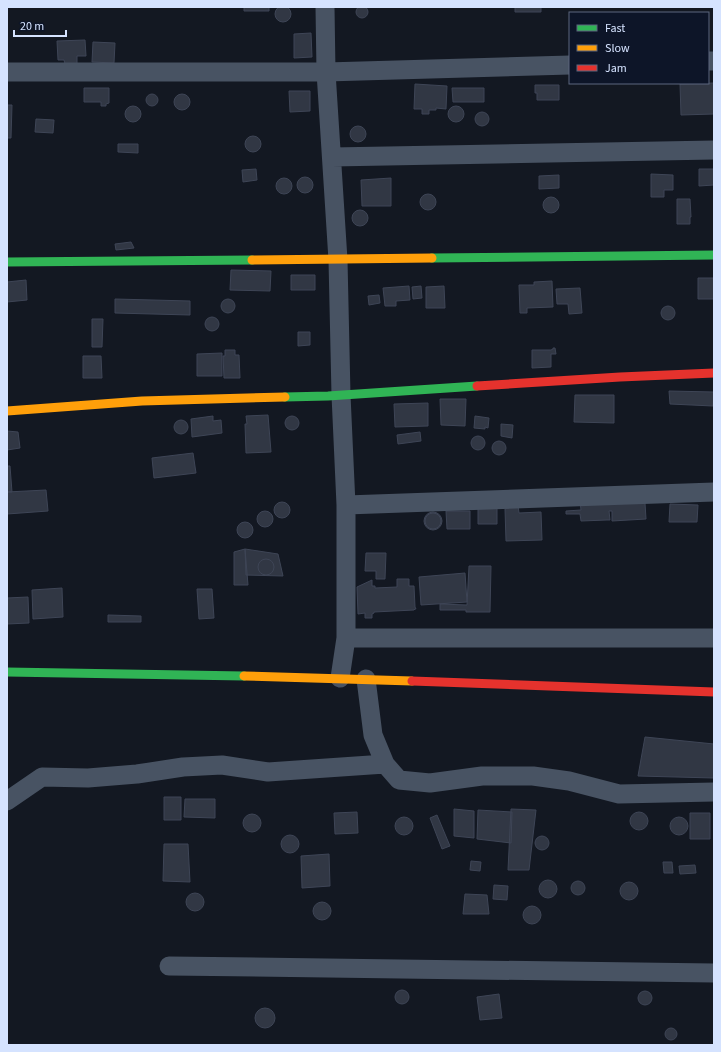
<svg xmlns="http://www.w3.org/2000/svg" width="721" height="1052" viewBox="0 0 721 1052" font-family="'Source Sans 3',sans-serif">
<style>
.building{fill:#313744;stroke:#3e4556}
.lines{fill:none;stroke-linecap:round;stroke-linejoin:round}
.street{stroke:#485363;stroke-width:19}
.fast{stroke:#30b455;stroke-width:9}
.slow{stroke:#ff9f0a;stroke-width:9}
.jam{stroke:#e5322d;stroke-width:9}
</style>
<rect width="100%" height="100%" fill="#131822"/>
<path class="building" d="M356 12a6 6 0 1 1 12 0a6 6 0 1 1-12 0Z
M275 14a8 8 0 1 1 16 0a8 8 0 1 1-16 0Z
M244,7H269V11H244Z
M515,7H541V12H515Z
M311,33L312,57L294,58V34Z
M85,40L86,56H77V64H65L64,60H58L57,41Z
M93,42L115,43L114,63L92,62Z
M714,83V114L681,115L680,84Z
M415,84L447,86L446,109L436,108V110H429V114H422V109H414Z
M535,85H559V100H537V93H535Z
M84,88H109V103L106,104V106H101V102H84Z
M452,88H484V102H453Z
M289,91H310V111L290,112Z
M146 100a6 6 0 1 1 12 0a6 6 0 1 1-12 0Z
M174 102a8 8 0 1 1 16 0a8 8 0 1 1-16 0Z
M7,105H12L11,138H7Z
M448 114a8 8 0 1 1 16 0a8 8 0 1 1-16 0Z
M125 114a8 8 0 1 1 16 0a8 8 0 1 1-16 0Z
M475 119a7 7 0 1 1 14 0a7 7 0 1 1-14 0Z
M36,119L54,120L53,133L35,132Z
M350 134a8 8 0 1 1 16 0a8 8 0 1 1-16 0Z
M245 144a8 8 0 1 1 16 0a8 8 0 1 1-16 0Z
M118,144H138V153L118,152Z
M256,169L257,180L243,182L242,170Z
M699,169H714V185L699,186Z
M651,174L673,175V190H664V197H651Z
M559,175V188L539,189V176Z
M297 185a8 8 0 1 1 16 0a8 8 0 1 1-16 0Z
M391,178V206H362L361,180Z
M276 186a8 8 0 1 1 16 0a8 8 0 1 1-16 0Z
M420 202a8 8 0 1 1 16 0a8 8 0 1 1-16 0Z
M543 205a8 8 0 1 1 16 0a8 8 0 1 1-16 0Z
M677,199H690L691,217H690V224H677Z
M352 218a8 8 0 1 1 16 0a8 8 0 1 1-16 0Z
M131,242L134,248L116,250L115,244Z
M231,270L271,271L270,291L230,290Z
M291,275H315V290H291Z
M698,278H714V299H698Z
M26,280L27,300L7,302V282Z
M552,281L553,307L527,308V313H520L519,285H534V282Z
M409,286L410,300L396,301V306H385L383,288Z
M421,286L422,298L413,299L412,287Z
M444,286L445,308H426V287Z
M580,288L582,313L569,314L568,304H557L556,289Z
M379,295L380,303L369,305L368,296Z
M221 306a7 7 0 1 1 14 0a7 7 0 1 1-14 0Z
M115,299L190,301V315L115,313Z
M661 313a7 7 0 1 1 14 0a7 7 0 1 1-14 0Z
M205 324a7 7 0 1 1 14 0a7 7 0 1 1-14 0Z
M92,319H103L102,347H92Z
M298,332H310V345L298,346Z
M553,348H555L556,354H551V367L532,368V350H551L553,349Z
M225,350H235V355H239L240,378H224L223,356H225Z
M222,353V376H197V354Z
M83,356H101L102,378H83Z
M669,391L714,392L713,406L670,404Z
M575,395H614V423L574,422Z
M440,399H466L465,426L441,425Z
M428,403V426L395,427L394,404Z
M268,415L271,452L246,453L245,424H247L246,416Z
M285 423a7 7 0 1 1 14 0a7 7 0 1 1-14 0Z
M213,416V421L221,420L222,433L192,437L191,419Z
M475,416L489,418L488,428L485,427V429L474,428Z
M174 427a7 7 0 1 1 14 0a7 7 0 1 1-14 0Z
M501,424L513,425L512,438L501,436Z
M7,431L18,432L20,448L7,450Z
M420,432L421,441L398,444L397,435Z
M471 443a7 7 0 1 1 14 0a7 7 0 1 1-14 0Z
M492 448a7 7 0 1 1 14 0a7 7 0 1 1-14 0Z
M193,453L196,473L154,478L152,458Z
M7,466H10L12,492H7Z
M46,490L48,511L7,514V492Z
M580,501L645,503L646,519L612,521V511H609L610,520H607L581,521L580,514H566V511L581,510Z
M274 510a8 8 0 1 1 16 0a8 8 0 1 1-16 0Z
M670,504L698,505L697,522H669Z
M518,505L519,513L541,512L542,540L506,541L505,509Z
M478,507L497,508V524H478Z
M446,511H470V529H447Z
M257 519a8 8 0 1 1 16 0a8 8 0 1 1-16 0Z
M424 521a9 9 0 1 1 18 0a9 9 0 1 1-18 0Z
M425 521a8 8 0 1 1 16 0a8 8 0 1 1-16 0Z
M237 530a8 8 0 1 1 16 0a8 8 0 1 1-16 0Z
M245,549L278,554L283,576L246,575Z
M245,549L248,585H234V552Z
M366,553H386L385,579H376V571H365Z
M258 567a8 8 0 1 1 16 0a8 8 0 1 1-16 0Z
M469,566H491L490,612H466V610H440V604L467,605Z
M465,573L467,602L421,605L419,577Z
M397,579H409V586H414L415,607L416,609H415L414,610L374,612V613L372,614V618H365V613L358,614L357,587L372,580V586H375V588L397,587Z
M62,588L63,617L33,619L32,590Z
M197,589H212L214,618L199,619Z
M28,597L29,623L7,624V598Z
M108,615L141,616V622H108Z
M645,737L714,744V778L638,776Z
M164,797H181V820H164Z
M185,799H215V818L184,817Z
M454,809L474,811V838L454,836Z
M511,809L536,810L529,870H508Z
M478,810L512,812L511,843L477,839Z
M630 821a9 9 0 1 1 18 0a9 9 0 1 1-18 0Z
M357,812L358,833L335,834L334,813Z
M690,813H710V839H690Z
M243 823a9 9 0 1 1 18 0a9 9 0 1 1-18 0Z
M437,815L450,846L442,849L430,818Z
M395 826a9 9 0 1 1 18 0a9 9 0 1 1-18 0Z
M670 826a9 9 0 1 1 18 0a9 9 0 1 1-18 0Z
M281 844a9 9 0 1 1 18 0a9 9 0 1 1-18 0Z
M535 843a7 7 0 1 1 14 0a7 7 0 1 1-14 0Z
M164,844H188L190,882L163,881Z
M329,854L330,886L302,888L301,856Z
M471,861L481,862L480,871L470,870Z
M663,862H672L673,873H664Z
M695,865L696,873L680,874L679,866Z
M539 889a9 9 0 1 1 18 0a9 9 0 1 1-18 0Z
M571 888a7 7 0 1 1 14 0a7 7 0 1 1-14 0Z
M620 891a9 9 0 1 1 18 0a9 9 0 1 1-18 0Z
M494,885L508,886L507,900L493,899Z
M186 902a9 9 0 1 1 18 0a9 9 0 1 1-18 0Z
M465,894L487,895L489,914H463Z
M313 911a9 9 0 1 1 18 0a9 9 0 1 1-18 0Z
M523 915a9 9 0 1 1 18 0a9 9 0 1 1-18 0Z
M395 997a7 7 0 1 1 14 0a7 7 0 1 1-14 0Z
M638 998a7 7 0 1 1 14 0a7 7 0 1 1-14 0Z
M499,994L502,1018L480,1020L477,997Z
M255 1018a10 10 0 1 1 20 0a10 10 0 1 1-20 0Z
M665 1034a6 6 0 1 1 12 0a6 6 0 1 1-12 0Z"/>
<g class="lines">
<path class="street" d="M325,7L326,72L338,260L341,395L346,505V638L340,678
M708,61H714
M7,72H326L570,65
M332,157L714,150
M346,505L714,492
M346,638H714
M366,679L373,735L385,764L399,780L430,783L482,776H533L569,781L619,794L714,792
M7,801L42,777L88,778L137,774L183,767L222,765L268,772L385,764
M169,966L714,973"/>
<path class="fast" d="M432,258L714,255
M7,262L252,260
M285,397L328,396L477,386
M7,672L244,676"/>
<path class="slow" d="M252,260L432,258
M7,411L142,401L285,397
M244,676L412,681"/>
<path class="jam" d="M477,386L620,377L714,373
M412,681L714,692"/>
</g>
<rect width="721" height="1052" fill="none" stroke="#d5e3ff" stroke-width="16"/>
<rect x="569" y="12" width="140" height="72" fill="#0d1528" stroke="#5d677e"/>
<rect x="577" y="25" width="20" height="6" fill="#30b455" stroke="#5d677e"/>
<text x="605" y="32" font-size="12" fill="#d5e3ff">Fast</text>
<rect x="577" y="45" width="20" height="6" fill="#ff9f0a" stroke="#5d677e"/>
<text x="605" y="52" font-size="12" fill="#d5e3ff">Slow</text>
<rect x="577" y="65" width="20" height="6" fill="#e5322d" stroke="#5d677e"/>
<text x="605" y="72" font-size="12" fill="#d5e3ff">Jam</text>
<path d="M14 30v6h52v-6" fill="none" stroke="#d5e3ff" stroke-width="2"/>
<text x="20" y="30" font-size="12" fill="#d5e3ff" stroke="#0d1528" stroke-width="3" paint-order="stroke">20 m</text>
</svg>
